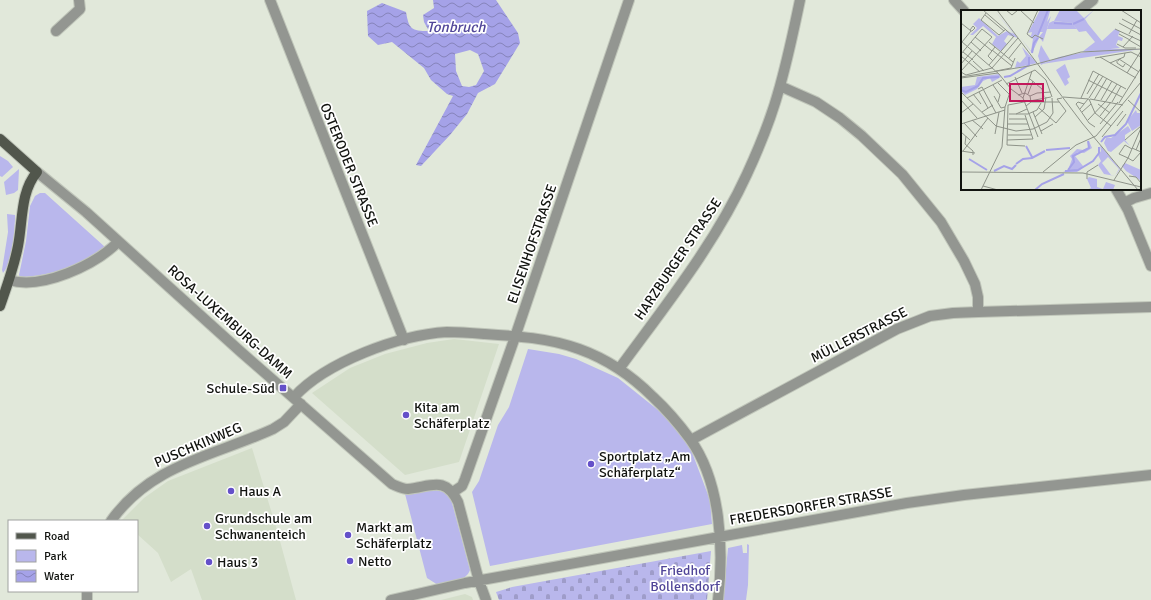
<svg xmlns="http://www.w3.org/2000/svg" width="1151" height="600" viewBox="0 0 1151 600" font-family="Signika,sans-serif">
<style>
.built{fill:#d4deca}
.green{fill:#b9b7ec}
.cemetery{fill:url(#cemetery-stones)}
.water{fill:url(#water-waves);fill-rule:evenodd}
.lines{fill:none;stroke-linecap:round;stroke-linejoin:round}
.minor-casing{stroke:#c0c6ba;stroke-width:12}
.major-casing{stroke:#c0c6ba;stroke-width:12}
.minor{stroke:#939691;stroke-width:10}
.major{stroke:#51564c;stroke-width:10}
.poi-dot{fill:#6450c9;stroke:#fff;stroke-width:1.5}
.labels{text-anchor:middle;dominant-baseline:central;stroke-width:3.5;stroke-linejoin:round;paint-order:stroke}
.street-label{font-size:14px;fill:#11130f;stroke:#fff}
.poi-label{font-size:14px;fill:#11130f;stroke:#fff;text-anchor:start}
.park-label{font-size:14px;fill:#504598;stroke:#fff}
.water-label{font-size:15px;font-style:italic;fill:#514699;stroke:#fff}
.inset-river{fill:none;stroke:#a5a2e8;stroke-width:2}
.inset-road{fill:none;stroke:#8e9389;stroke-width:1}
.view{fill:#c2185b;fill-opacity:0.15;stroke:#c2185b;stroke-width:2}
.inset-edge{fill:none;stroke:#11130f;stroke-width:2}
</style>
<defs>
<pattern id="cemetery-stones" width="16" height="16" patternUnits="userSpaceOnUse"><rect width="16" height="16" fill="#b9b7ec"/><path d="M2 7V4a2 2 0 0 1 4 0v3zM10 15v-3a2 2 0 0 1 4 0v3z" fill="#9e9cc9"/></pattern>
<pattern id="water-waves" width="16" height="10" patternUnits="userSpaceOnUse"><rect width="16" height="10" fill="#a5a2e8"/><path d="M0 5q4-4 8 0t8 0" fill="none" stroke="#8583ba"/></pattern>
</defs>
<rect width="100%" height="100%" fill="#e1e8da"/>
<path class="built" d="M454,339L499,344L459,462L405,475L312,393L350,368L385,354L427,343Z
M252,448L277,530L296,600H202L191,569L171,582L158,553L137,534V521L122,520L144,498L168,481Z
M465,594L472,597L473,600H441Z"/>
<path class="green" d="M0,156L8,161L13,167L2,177L0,176Z
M19,169L18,190L14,193L6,195L4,182Z
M40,193H45L105,247C87,265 45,277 20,277L19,275L26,241L30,206L35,196Z
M7,214L15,215V219C14,234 13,261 3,273L2,270L8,232Z
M528,349L559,354L576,359L618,378L663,414L690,447L710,500L712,524L490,566L472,492L479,481L498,425L509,407Z
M431,489L444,492L451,499L470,570C466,582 449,582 438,585L427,578L405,494H413Z
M747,544L749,545L748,585L746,600H723L728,548L742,545L743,553H747Z"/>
<path class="cemetery" d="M711,551L707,600H499L496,592L512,587Z"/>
<path class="water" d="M433,0H496L518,33L520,43L495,84L478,93L467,114L450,135L421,166L416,165L453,96L447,94L431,80L424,68L392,42L378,45L368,36L367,11L382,3L406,12C409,29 411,31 429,31L424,22L423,15L434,8ZM470,50L478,54L484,71L476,85L469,87L462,86L456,71L455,54Z"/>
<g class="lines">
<g class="minor-casing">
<path id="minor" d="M270,0L404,340
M954,0L964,11
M1079,11L1093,0
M56,31L80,9L79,0
M780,86L816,102L840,118L862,136L902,174L941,222L964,261L975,284L978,297V312
M37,172L86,212L241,352L392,484C397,486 402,489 408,489C430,487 445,475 458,502L479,581L486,600
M1116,189L1128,210L1151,266
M1124,203L1134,198L1151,193
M9,280C42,290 95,265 118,242
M619,369C665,306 715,244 747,174C760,146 772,116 780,86C788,57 794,29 800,0
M294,397C326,362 399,335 447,332C460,332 472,333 484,334C516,336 549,338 579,349C607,359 632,376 653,397C667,410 679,424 690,439C721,482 724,549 718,600
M691,440L897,329L930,316L953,313L978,312L1151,307
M453,492L462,486L465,479L515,337L629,0
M111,521C151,464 214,456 273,429L284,422L301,404
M87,600V591
M391,600L465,583L907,503L964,495L1151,475"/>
</g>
<g class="major-casing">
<path id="major" d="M0,139L37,172C20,192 23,221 18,246C14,267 7,286 0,306"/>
</g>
<use href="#minor" class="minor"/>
<use href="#major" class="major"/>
</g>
<g class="poi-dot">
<rect x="279" y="384" width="8" height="8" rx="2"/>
<circle cx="406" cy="415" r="4"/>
<circle cx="591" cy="464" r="4"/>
<circle cx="231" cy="491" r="4"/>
<circle cx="207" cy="526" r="4"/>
<circle cx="348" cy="535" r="4"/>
<circle cx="350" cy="561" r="4"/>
<circle cx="209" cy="562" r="4"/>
</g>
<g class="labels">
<g class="street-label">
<text transform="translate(349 165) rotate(68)">OSTERODER STRASSE</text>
<text transform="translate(532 244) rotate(-71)">ELISENHOFSTRASSE</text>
<text transform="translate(678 259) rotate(-56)">HARZBURGER STRASSE</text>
<text transform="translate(230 322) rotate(42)">ROSA-LUXEMBURG-DAMM</text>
<text transform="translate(859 335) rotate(-27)">MÜLLERSTRASSE</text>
<text transform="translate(198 445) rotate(-23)">PUSCHKINWEG</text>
<text transform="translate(811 506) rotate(-10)">FREDERSDORFER STRASSE</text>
</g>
<g class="poi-label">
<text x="275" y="388" text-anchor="end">Schule-Süd</text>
<text x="414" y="407">Kita am<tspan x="414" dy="16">Schäferplatz</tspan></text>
<text x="599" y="456">Sportplatz „Am<tspan x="599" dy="16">Schäferplatz“</tspan></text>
<text x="239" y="491">Haus A</text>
<text x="215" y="518">Grundschule am<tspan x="215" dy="16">Schwanenteich</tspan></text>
<text x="356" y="527">Markt am<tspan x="356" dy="16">Schäferplatz</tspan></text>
<text x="358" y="561">Netto</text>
<text x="217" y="562">Haus 3</text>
</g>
<g class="park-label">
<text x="685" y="570">Friedhof<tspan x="685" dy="16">Bollensdorf</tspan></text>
</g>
<g class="water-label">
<text x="456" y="27">Tonbruch</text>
</g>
</g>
<g transform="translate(961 10)">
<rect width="180" height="180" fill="#e1e8da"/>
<path d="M33,0L57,28L47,25L43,31L46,34L40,41L31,34L35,27L22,16L12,25H9L16,18L12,14L18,8L37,26L46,21L53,24ZM79,0H90L85,3L84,14H81L79,20H77L78,28L71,43L59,27L70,41L72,29L67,25L70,26L71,22L67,23ZM92,11L111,13L116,19H86L88,13ZM61,37L76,53L49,59L54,58L56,51L59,53L65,46ZM141,39H180L81,54L98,47ZM175,100L176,103H180V115L171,121L166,111ZM167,116L170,121L164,125V130L169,136L163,131L150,142L147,141L143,133L145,128H150ZM128,131L131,138L123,143L117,142L114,146L122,156L119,160L116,162H102L107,160L111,149L109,146L116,139L122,140L127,138ZM139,135L159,159L154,166L143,164L137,155L140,151L137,145L140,141ZM147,147L158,159L154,166L150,165L141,153ZM164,153L180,160L179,170L165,161L161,156Z" fill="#b9b7ec" fill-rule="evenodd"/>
<path d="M84,0L89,1L86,12L90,6L82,32L78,27L82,22H78L77,26L76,20H79L85,7ZM99,0H115L123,8L133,0L124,9L127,14L141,31L154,19L159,21L157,26L162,28L161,31L157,30L155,35L159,38L121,42L134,32L125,21L118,22L111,13L93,11ZM80,35L89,50L80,55L77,46ZM104,54L109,67L106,69L108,73L104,76L95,60ZM38,64L40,67L31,72L29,68L22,71L16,79L4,85L0,81V77L14,75L16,67ZM128,167L136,169V177L142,179L145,172L154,175L152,180H126L130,178L126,169Z" fill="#b9b7ec"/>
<path class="inset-river" d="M93,13L111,14M112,14L123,9M77,25L87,0M71,43L73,33L77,28M43,67L49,66L68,55V47M0,80L5,82L17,76L22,68L38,67M140,132L144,127L154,125L165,114L180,83M65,136L71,147M85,140L109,138M8,149L26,160M55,154L62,149L71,148L84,141M107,160L113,152L112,146L128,138L127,131M33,161L43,156L51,159L55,155M104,161L117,160L132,151L138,143V137M74,180L81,174L103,164"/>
<path class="inset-road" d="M22,0L53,27M36,0L121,113L177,180M45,0L51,5L57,0M59,0L73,13M160,0L180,13M25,3L20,10L38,25L45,19M24,5L43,21M161,9L180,19M0,13L10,21H11L14,18L12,16L9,20M158,13L180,25M154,19L180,31M66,24L77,0M66,24L71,28L74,25L82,29M158,24L169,30M168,24L176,10M14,27L31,41M168,30L180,37M0,31L38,64L50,79L44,97L41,137L20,180M1,32L10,21M10,32L20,41M28,32L52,52M156,34L164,38H175M162,37L172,26M31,40L51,56M2,42L12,50M0,44L21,19L31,27L0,61M0,46L19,62M139,47L175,68M48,48L60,33M134,48L170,42L180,47M12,51L23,61M32,51L27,46L34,37M156,51V53L162,57L164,54M157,51L158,49L178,62M149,53L163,47L164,43M0,54L11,41M28,55L53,26M35,61L50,58L54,48M0,62L5,65L31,58L57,28M166,63L180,41M0,67L68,56L120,42L180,39M54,67L61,83M0,68L37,63M69,69L81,79L83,87M127,70L161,87M37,73L48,84M45,74L74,60L85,70L91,87M32,75L39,85L37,92M17,79L21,77L35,103M50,79L62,88M0,82L35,116L55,121L72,119L86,112L92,103L91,88M18,82L27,98M12,84L20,94M67,84L72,71M126,84L138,64M57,85L64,83L69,86L70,92L65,96M33,86L40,98L44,97M69,86L76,83L90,82M102,87L128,89M6,88L41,70M62,88L77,127M62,88L71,61M120,88L132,61L165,79M128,88L142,66M128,89L134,103L150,116M129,89L162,95M0,90L16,108M133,90L146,68M140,90L151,71M167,90L180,102M145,91L156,74M70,92H98M151,92L160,76M158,93L180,58M123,94L117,92L115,94L128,113L134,117M137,94L149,103M47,95L46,135L64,136M47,95L90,87M78,98L95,113L105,101L96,89L101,88M119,99L127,89M21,102L32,95M72,102L81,124M121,102L130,94M0,103L12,94M48,104H67L76,100L80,93M55,104L66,99M139,106L150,92M74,107L83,99L85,87M48,109H65M11,110L22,119M127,110L145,91M3,113L16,127M0,114L44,100M47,114H67M139,114L157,92M156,116L165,104M80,121L92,114M0,122L9,130M34,124L38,102M47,125H70M5,126L4,134L12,141V145M141,127L162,101M46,130L72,129L64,105M164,130L180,116M175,140L180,128M0,141L14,143M2,141L27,108M167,148L158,144L164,135L171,139M167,148L172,151L180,142L171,138M0,162L122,163L180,177M82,162L115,135L135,126L180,72M168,166L175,167L180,173M126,169V162L137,155M153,170L167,148L180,118M22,176L37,180"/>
<path class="view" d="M49,74H82V91H49Z"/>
<rect width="180" height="180" class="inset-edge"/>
</g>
<rect x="8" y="520" width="130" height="72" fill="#ffffff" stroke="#a0a19f"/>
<rect x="16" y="533" width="20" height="6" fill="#51564c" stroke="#a0a19f"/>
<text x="44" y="540" font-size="12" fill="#11130f">Road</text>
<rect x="16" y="550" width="20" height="12" fill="#b9b7ec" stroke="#a0a19f"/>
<text x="44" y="560" font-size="12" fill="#11130f">Park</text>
<rect x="16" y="570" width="20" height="12" fill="url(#water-waves)" stroke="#a0a19f"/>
<text x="44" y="580" font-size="12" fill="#11130f">Water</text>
</svg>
